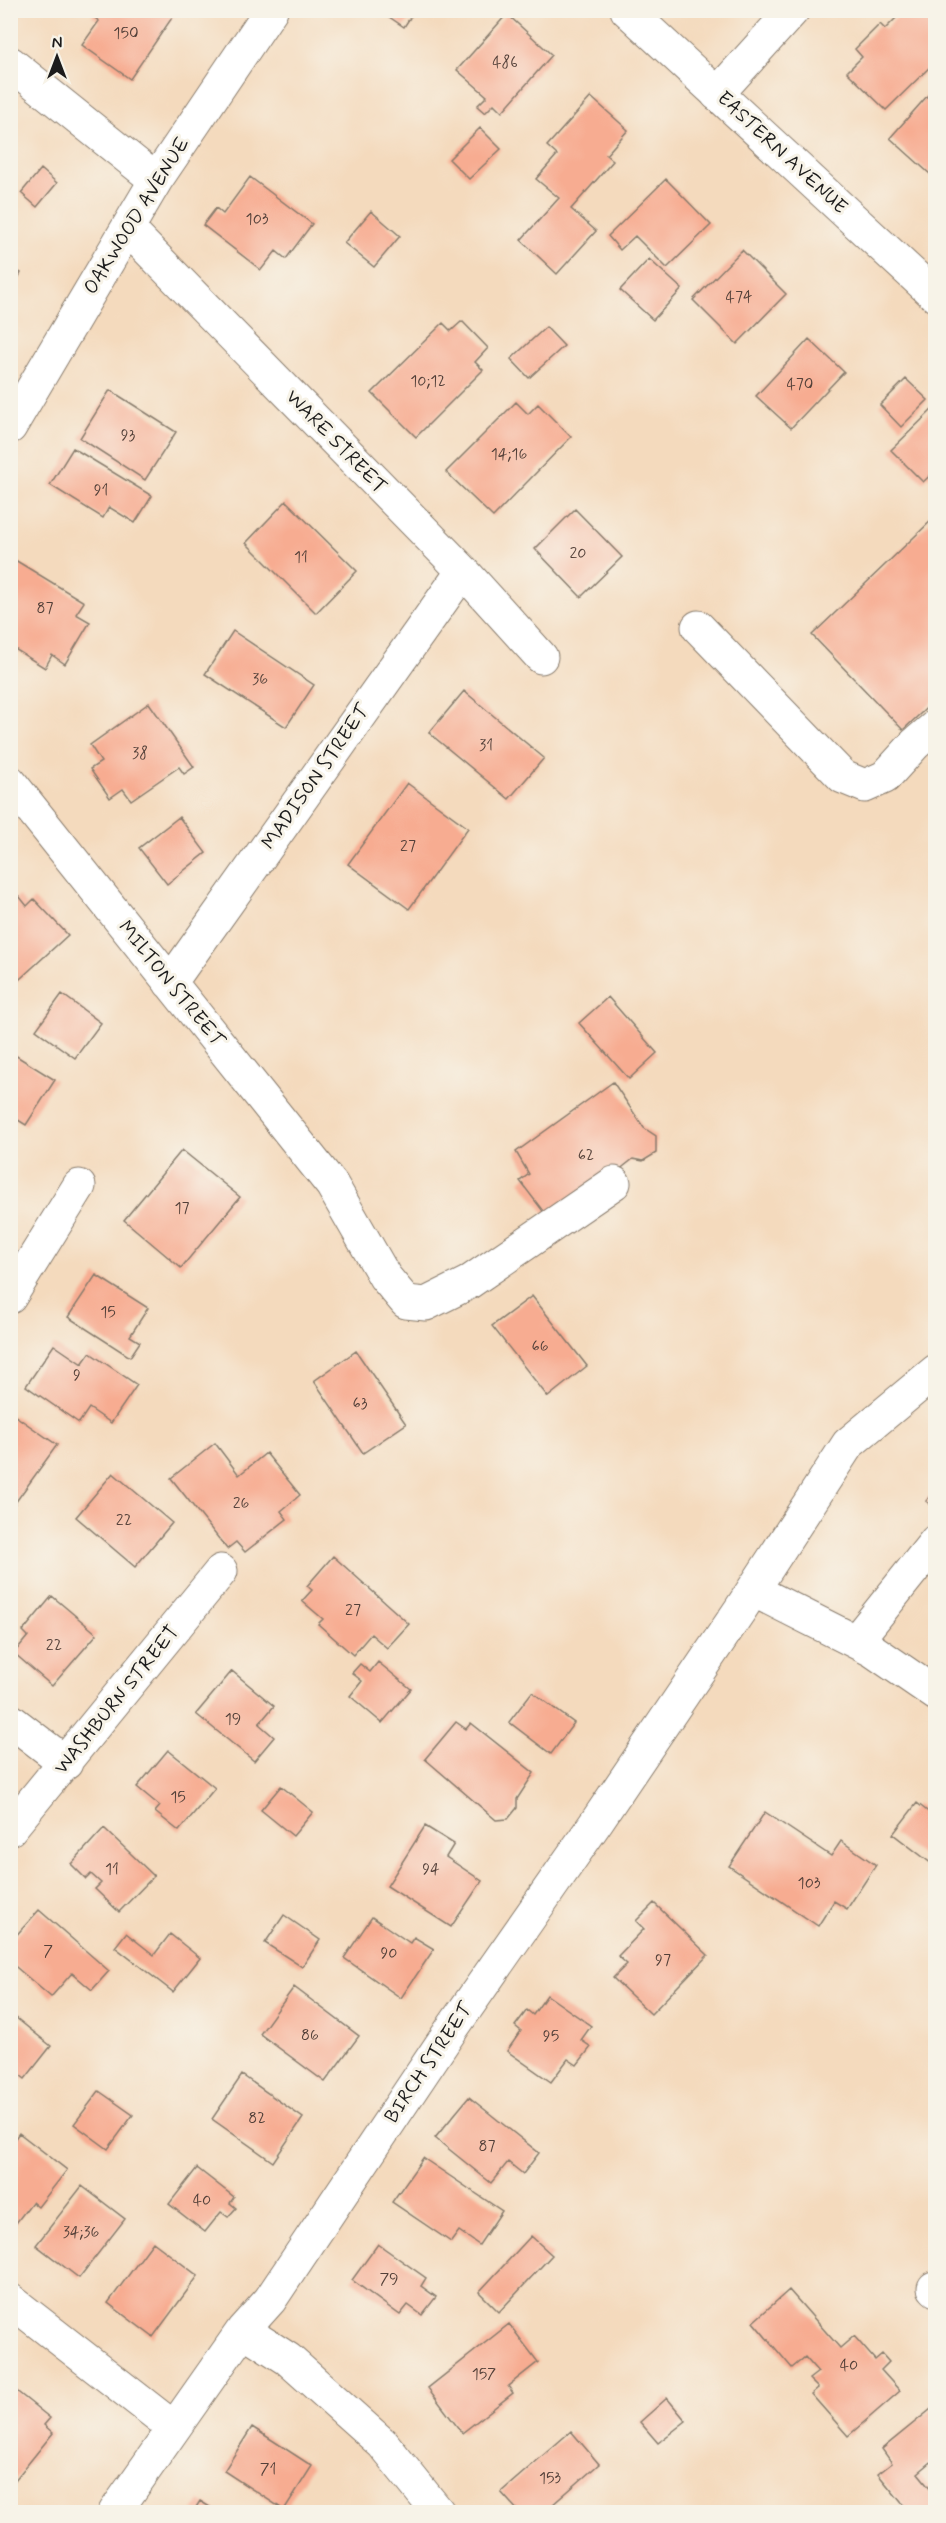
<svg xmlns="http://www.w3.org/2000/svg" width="946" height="2523" viewBox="0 0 946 2523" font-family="Mynerve,sans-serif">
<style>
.building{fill:#f7ac91}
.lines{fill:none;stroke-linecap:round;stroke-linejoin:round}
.minor-casing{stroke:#887b6c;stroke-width:35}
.major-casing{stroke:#887b6c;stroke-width:35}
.minor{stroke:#fff;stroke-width:33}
.major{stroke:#fff;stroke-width:33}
.labels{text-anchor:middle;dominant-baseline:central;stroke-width:6;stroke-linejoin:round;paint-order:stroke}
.number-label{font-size:16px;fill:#534039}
.street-label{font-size:20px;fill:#1c1c1c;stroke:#f7f3e8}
</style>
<rect width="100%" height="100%" fill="#f7f3e8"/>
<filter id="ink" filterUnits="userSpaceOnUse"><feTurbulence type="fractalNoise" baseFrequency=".0167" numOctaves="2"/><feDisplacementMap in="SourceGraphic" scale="12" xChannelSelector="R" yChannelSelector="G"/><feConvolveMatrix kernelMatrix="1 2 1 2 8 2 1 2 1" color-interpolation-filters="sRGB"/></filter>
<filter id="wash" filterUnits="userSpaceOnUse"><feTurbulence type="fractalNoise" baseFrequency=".008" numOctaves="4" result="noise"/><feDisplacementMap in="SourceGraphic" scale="24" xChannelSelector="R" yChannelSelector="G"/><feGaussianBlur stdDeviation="1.35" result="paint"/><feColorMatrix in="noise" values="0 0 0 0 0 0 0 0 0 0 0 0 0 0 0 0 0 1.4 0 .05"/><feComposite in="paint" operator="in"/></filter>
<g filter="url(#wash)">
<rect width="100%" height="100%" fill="#f4dabd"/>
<g id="blocks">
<path class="building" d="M96,10H168L174,15L130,79L82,45L99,21L92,16Z
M379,10H415L404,27Z
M904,10H921L936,25V61L886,110L847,72L862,57L855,49L880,24L885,29Z
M507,14L552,55L502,112L494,104L485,113L477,106L487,96L457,70Z
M936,86V168L930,174L890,138Z
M591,97L628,130L606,155L613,161L571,209L596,231L557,274L521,240L559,198L536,179L557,155L547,146Z
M480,128L501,149L469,179L449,159Z
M41,169L57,183L37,207L21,193Z
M250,177L312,224L286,259L276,251L261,270L203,225L216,208L223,214Z
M666,179L711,225L667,268L635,236L620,250L608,236Z
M371,211L400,236L374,267L344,243Z
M742,250L786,294L737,344L693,300Z
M649,259L682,289L653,320L620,290Z
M10,267L21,273L10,292Z
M462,321L488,348L475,362L483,370L416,437L372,393L443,323L451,331Z
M546,327L564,346L529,378L511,359Z
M809,339L844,372L791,428L756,396Z
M906,379L928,400L901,427L880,405Z
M110,390L176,432L145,480L80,438Z
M516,402L528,414L538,404L571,437L493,517L446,472Z
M936,406V470L923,482L891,450Z
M73,448L152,496L135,523L109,507L103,518L50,485Z
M286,501L357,571L316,613L246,543Z
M575,509L622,557L581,597L535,549Z
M936,516V699L903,730L812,635Z
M15,560L84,602L76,614L90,622L65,664L52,655L45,668L10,646V567Z
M233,631L314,685L286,727L205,674Z
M464,691L544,758L509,799L429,733Z
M149,703L194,767L184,774L179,767L131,800L123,789L110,798L90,769L101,762L90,745Z
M407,783L468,828L409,909L348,864Z
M179,817L206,853L167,884L139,848Z
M19,896L27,906L34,899L68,935L10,988V904Z
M62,994L101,1023L75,1058L36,1030Z
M608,997L657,1053L629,1079L579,1023Z
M10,1052L55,1080L26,1125L10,1115Z
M613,1082L644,1128L656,1136V1153L643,1161L633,1159L552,1223L520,1181L529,1174L516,1152Z
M182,1150L240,1197L181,1268L124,1220Z
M96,1275L148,1308L130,1336L140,1342L130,1357L68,1317Z
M532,1296L587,1366L548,1397L492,1326Z
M54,1345L82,1364L90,1353L137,1385L111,1423L89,1408L79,1423L26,1386Z
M356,1351L406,1424L363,1453L314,1381Z
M14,1415L57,1445L15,1503L10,1500V1420Z
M215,1443L239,1475L266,1453L300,1495L281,1511L287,1519L245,1552L236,1542L227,1549L171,1478Z
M113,1473L172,1523L135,1567L76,1517Z
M936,1488V1509L926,1501Z
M333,1556L409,1624L387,1648L371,1634L353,1655L318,1624L323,1619L302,1601L312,1590L307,1586Z
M52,1596L97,1634L52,1686L14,1653L28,1636L23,1631Z
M378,1662L411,1689L382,1723L350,1696L362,1681L352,1673L360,1664L370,1672Z
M232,1671L274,1706L259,1724L274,1737L254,1761L196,1714Z
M532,1692L574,1723L551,1754L509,1722Z
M456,1722L466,1729L471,1723L534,1773L517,1799V1808L508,1819L496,1820L425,1759Z
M168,1750L215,1788L179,1831L155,1812L160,1806L137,1787Z
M281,1786L313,1812L293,1836L261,1810Z
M917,1803L936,1818V1867L893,1834Z
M765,1812L831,1856L841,1841L876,1865L847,1909L834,1901L818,1926L729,1866Z
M425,1826L454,1844L446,1857L482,1881L451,1927L387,1886Z
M104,1828L154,1876L119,1912L95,1889L101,1883L91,1874L86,1879L71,1864Z
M654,1903L708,1955L651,2014L613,1978L627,1964L618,1956L644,1929L636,1921Z
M39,1910L109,1971L92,1990L72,1973L51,1997L10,1962V1939L12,1940Z
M284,1915L320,1940L302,1967L265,1943Z
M372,1917L410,1943L414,1937L434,1949L401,1998L344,1958Z
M126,1933L154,1955L170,1934L200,1958L173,1992L115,1947Z
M294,1987L359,2036L325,2082L260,2034Z
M547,1995L591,2026L581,2040L591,2047L577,2065L568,2059L551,2082L507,2051L521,2031L515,2026L527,2010L533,2015Z
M10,2013L51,2046L25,2079L10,2067Z
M242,2075L303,2118L273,2162L212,2119Z
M99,2091L133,2115L108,2149L74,2124Z
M469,2097L539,2153L523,2174L508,2162L491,2183L435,2138Z
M19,2133L67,2170L38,2207L32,2202L16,2223H10V2145Z
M423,2158L502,2211L479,2245L459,2231L451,2242L392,2202Z
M197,2168L234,2197L230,2203L236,2208L228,2217L221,2212L205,2232L169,2204Z
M82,2186L125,2219L79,2278L36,2245Z
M531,2236L552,2255L499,2312L479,2292Z
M153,2242L198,2276L153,2337L108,2303Z
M378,2244L426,2278L421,2286L436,2297L422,2315L408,2305L400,2315L352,2280Z
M789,2290L840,2348L854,2336L875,2360L882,2354L889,2362L881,2370L900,2391L848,2436L811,2394L818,2388L809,2379L818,2372L805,2357L792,2368L753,2322Z
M509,2324L538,2362L508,2386L513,2393L462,2433L428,2388Z
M14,2389L50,2418L44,2425L53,2433L15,2480L10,2476V2394Z
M667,2398L686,2421L658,2443L640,2422Z
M936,2405V2458L918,2473L936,2495V2512H899L905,2507L878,2474L892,2463L882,2449Z
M252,2427L312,2466L284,2510L224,2471Z
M571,2431L599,2464L544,2512H519L501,2492Z
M200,2501L218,2512H193Z"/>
</g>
</g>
<g filter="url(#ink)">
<use href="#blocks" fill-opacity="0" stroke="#887b6c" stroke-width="1.5"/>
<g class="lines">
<g class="minor-casing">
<path id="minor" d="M10,63L156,180
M717,94L793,10
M128,229L463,571L541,657
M10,427L156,180L271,10
M698,627L843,777L865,786L885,777L915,744L936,726
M10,782L332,1185L385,1277L406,1302L426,1304L468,1283L614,1183
M170,983L463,571
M10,1297L79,1186
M753,1590L872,1650L936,1694
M856,1641L936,1541
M10,1720L66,1763
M10,1829L221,1571
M934,2288L936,2290
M10,2300L174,2428
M243,2330L288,2359L383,2444L438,2512
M115,2512L243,2330L270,2300L453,2027L597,1821L740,1610L848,1444L936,1371"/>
</g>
<g class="major-casing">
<path id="major" d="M627,10L936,296"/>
</g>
<use href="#minor" class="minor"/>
<use href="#major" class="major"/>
</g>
</g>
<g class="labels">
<g class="number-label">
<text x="126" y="33">150</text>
<text x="505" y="62">486</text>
<text x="257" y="219">103</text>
<text x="739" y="297">474</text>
<text x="428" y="381">10;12</text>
<text x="800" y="384">470</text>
<text x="128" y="435">93</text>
<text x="509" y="454">14;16</text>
<text x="101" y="490">91</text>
<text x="578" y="553">20</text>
<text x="301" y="557">11</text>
<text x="45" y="608">87</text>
<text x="260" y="679">36</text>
<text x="486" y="745">31</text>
<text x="140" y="753">38</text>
<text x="408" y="846">27</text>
<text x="586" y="1155">62</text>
<text x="182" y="1208">17</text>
<text x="108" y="1312">15</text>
<text x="540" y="1346">66</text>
<text x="77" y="1375">9</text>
<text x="360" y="1403">63</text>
<text x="241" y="1503">26</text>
<text x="124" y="1520">22</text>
<text x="353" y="1610">27</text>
<text x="54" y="1645">22</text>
<text x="233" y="1719">19</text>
<text x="178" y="1797">15</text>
<text x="112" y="1869">11</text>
<text x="431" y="1869">94</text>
<text x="809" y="1883">103</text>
<text x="48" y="1951">7</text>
<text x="389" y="1953">90</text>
<text x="663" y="1960">97</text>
<text x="310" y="2035">86</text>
<text x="551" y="2036">95</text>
<text x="257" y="2118">82</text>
<text x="487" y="2146">87</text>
<text x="202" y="2200">40</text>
<text x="81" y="2232">34;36</text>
<text x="389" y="2279">79</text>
<text x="849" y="2365">40</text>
<text x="484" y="2374">157</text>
<text x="268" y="2469">71</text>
<text x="550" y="2478">153</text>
</g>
<g class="street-label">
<text transform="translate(782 153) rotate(43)">EASTERN AVENUE</text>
<text transform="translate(137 216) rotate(-58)">OAKWOOD AVENUE</text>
<text transform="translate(336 442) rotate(46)">WARE STREET</text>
<text transform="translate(316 777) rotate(-55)">MADISON STREET</text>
<text transform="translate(171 984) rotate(51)">MILTON STREET</text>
<text transform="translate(117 1700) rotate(-51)">WASHBURN STREET</text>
<text transform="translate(429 2063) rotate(-56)">BIRCH STREET</text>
</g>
</g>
<rect width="946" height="2523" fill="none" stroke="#f7f3e8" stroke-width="36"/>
<g transform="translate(57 57)" stroke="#f7f3e8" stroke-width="4.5" paint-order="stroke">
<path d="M0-4.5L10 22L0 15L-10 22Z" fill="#1c1c1c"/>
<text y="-9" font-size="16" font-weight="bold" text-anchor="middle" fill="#1c1c1c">N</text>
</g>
</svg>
